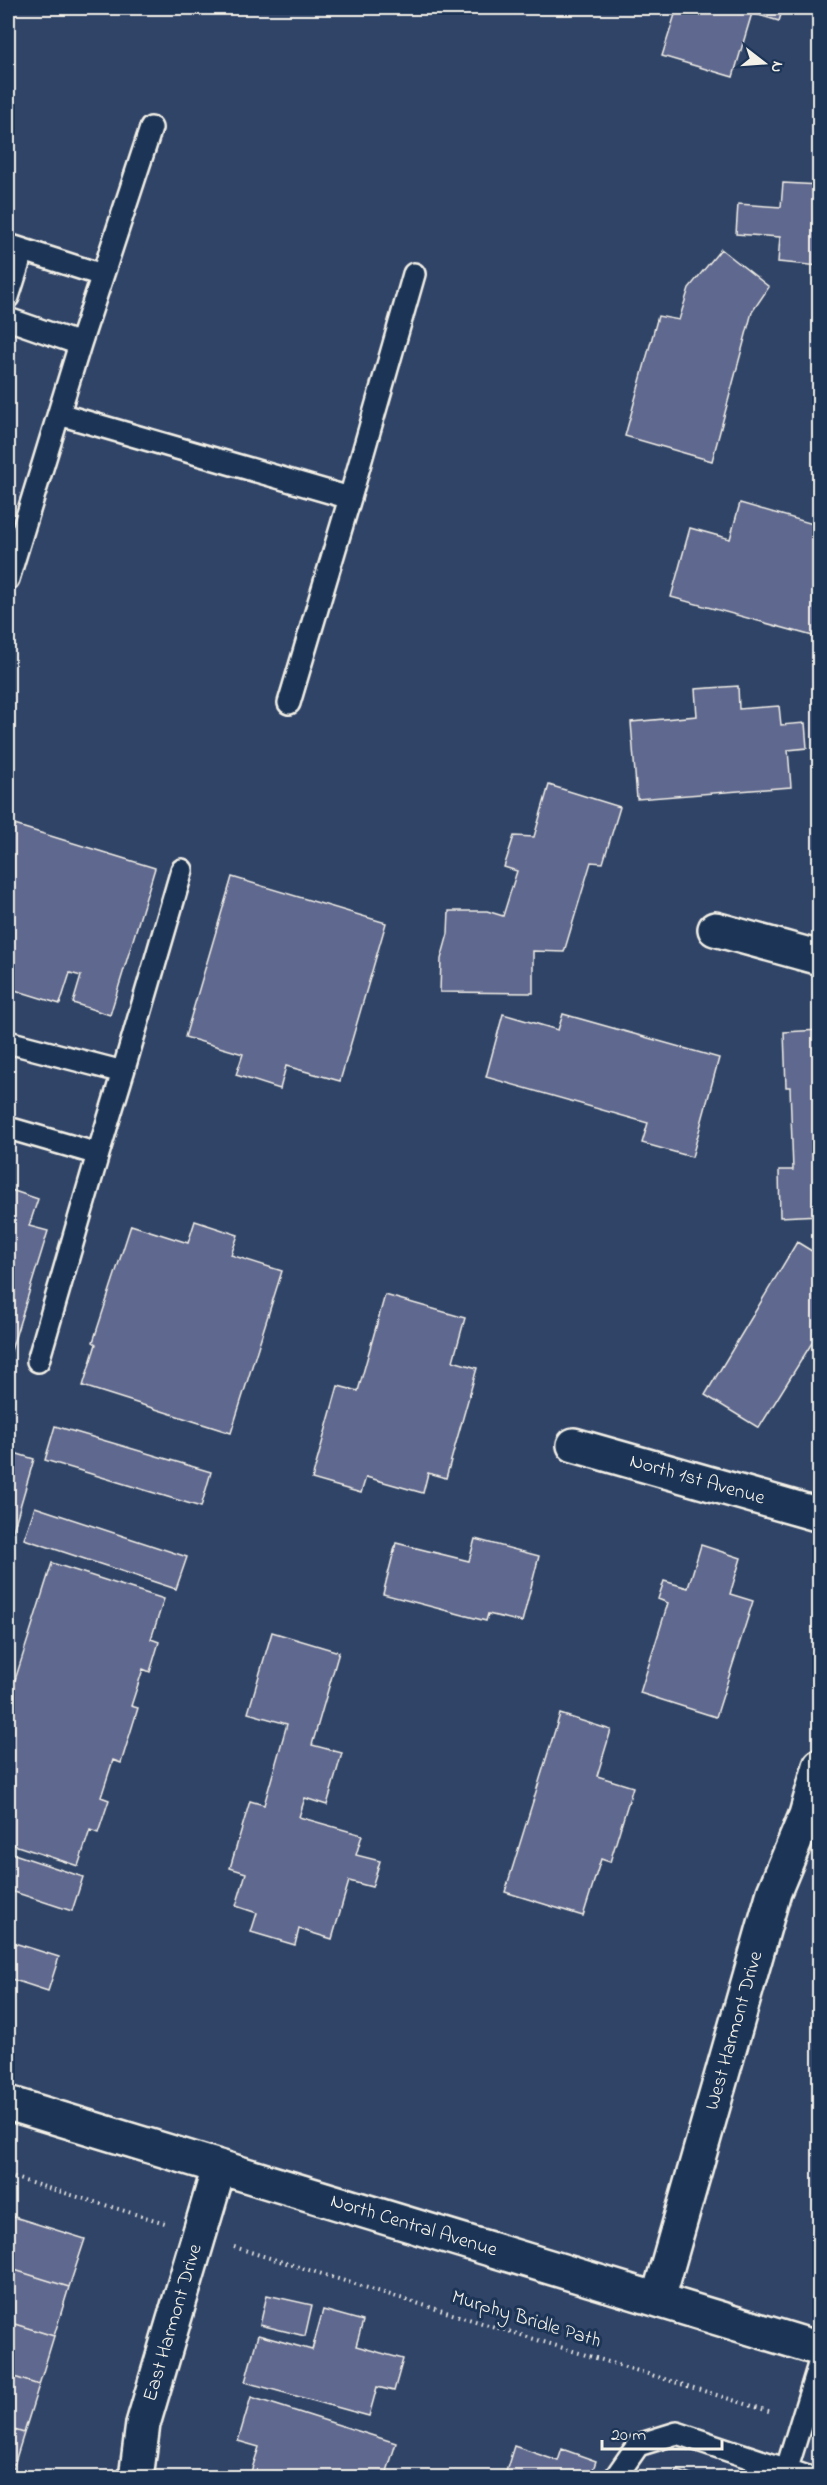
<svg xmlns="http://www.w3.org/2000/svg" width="827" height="2485" viewBox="0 0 827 2485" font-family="'Indie Flower',sans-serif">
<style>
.building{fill:#5e678e;stroke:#f4f1e8;stroke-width:1.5}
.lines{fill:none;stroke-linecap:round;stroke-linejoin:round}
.lane-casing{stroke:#f4f1e8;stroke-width:26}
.street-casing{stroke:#f4f1e8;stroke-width:38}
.secondary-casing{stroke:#f4f1e8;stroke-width:38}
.path{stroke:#f4f1e8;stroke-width:4;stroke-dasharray:1.5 4.5;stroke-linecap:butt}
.lane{stroke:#1d3557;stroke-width:21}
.street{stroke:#1d3557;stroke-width:33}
.secondary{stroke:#1d3557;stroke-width:33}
.labels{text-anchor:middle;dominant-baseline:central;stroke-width:6;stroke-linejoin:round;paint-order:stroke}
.street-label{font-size:20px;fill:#f4f1e8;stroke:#1d3557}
</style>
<rect width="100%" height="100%" fill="#304468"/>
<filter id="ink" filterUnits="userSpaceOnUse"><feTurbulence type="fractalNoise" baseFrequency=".0167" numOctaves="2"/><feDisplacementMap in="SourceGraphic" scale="12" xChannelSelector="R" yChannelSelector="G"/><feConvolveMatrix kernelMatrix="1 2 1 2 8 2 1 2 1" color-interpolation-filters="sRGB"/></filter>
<g filter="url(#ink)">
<path class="building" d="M677,8H783L779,21L752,13L733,77L662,56Z
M783,183L820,185V266L778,262L780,237L736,234L738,204L781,207Z
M721,249L769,287L752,312L712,461L625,436L658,316L679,320L689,288Z
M740,503L820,526V638L671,597L690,528L730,539Z
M738,686L739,709L779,706L781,725L805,723L807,748L788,750L791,787L637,799L631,722L697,716L695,689Z
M549,785L620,807L603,863L591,862L564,952L533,951V993L440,992L441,959L448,934L449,911H487L503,916L517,871L504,867L514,836L534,837Z
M8,823L155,868L110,1015L73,1003L81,976L70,973L60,1004L8,988Z
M232,877L386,923L340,1081L286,1066L280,1089L236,1075L243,1054L185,1037Z
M503,1014L558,1030L563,1014L719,1058L692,1157L642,1143L648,1123L486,1077Z
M820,1030V1215L780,1217L779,1170H793L790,1087H786L784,1032Z
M8,1189L38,1199L29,1226L48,1231L10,1354L8,1353Z
M195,1221L238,1235L231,1255L282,1271L231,1433L83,1386L96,1344L93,1342L131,1225L188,1243Z
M797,1242L820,1256V1330L759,1428L705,1395Z
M385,1295L465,1318L453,1361L477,1368L446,1478L428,1473L423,1493L366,1477L361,1493L312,1479L338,1386L358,1391Z
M55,1426L211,1472L201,1507L45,1460Z
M8,1451L34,1459L8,1548Z
M35,1507L187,1557L176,1589L24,1539Z
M475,1539L539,1556L522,1622L488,1614L486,1621L383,1594L396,1543L469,1561Z
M701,1545L741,1558L730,1594L753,1601L716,1717L640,1693L668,1603L658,1599L664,1581L688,1588Z
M52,1563L164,1599L151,1639L159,1642L150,1672L143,1669L131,1706L138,1708L121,1763L113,1760L101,1797L109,1800L98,1833L90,1830L78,1866L8,1843V1702Z
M272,1632L339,1652L312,1745L342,1753L327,1805L305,1798L299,1817L362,1835L356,1855L380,1861L372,1887L349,1881L332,1939L299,1929L295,1945L251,1932L257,1913L236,1906L246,1873L230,1868L250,1801L264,1805L287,1724L248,1713Z
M560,1714L611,1730L597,1776L633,1787L610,1862L601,1859L583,1916L505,1892Z
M8,1852L83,1877L72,1911L8,1890Z
M8,1941L59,1957L48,1991L8,1978Z
M8,2215L85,2239L69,2287L8,2268Z
M8,2268L69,2287L54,2336L8,2322Z
M267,2295L312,2305L305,2336L260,2325Z
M323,2310L363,2321L356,2346L403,2359L394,2391L377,2387L369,2416L245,2382L258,2335L312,2350Z
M8,2322L54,2336L39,2385L8,2375Z
M8,2375L39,2385L24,2433L8,2428Z
M251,2397L396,2443L385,2478H249L259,2447L238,2441Z
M8,2428L24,2433L10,2478H8Z
M514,2446L558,2461L562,2449L596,2461L590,2478H504Z
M677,2470L699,2478H675Z"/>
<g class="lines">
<g class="lane-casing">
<path id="lane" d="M8,245L102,275
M8,297L23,250
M8,319L80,344
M59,414L350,498L289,703
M350,498L414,274
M8,579L80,344L151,128
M8,1042L123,1072L98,1154L8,1128
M123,1072L182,870
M38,1361L98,1154
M787,2468L820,2361
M615,2478L638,2445L677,2433L811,2478"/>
</g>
<g class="street-casing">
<g id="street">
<path d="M715,929L820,958"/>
<path id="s1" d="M574,1445L820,1515"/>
<path id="s2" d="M658,2299L774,1892L806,1815L820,1766"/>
<path id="s3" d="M136,2478L143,2424L219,2168"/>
</g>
</g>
<g class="secondary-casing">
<g id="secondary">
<path id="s4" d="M8,2103L820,2349"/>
</g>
</g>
<path class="path" d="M8,2176L165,2223
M234,2247L772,2412"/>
<use href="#lane" class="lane"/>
<use href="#street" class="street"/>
<use href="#secondary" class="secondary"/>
</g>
</g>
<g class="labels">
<g class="street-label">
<text stroke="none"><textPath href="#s1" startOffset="128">North 1st Avenue</textPath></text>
<text stroke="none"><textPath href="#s2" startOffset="279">West Harmont Drive</textPath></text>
<text stroke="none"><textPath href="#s4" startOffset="424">North Central Avenue</textPath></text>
<text transform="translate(526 2320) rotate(17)">Murphy Bridle Path</text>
<text stroke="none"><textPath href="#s3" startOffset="160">East Harmont Drive</textPath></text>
</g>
</g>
<rect width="827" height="2485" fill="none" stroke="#1d3557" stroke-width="30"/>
<rect x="15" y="15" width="797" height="2455" fill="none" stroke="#f4f1e8" stroke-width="2" filter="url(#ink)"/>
<g transform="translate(764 63) rotate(107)" stroke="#1d3557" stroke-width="4.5" paint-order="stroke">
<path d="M0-4.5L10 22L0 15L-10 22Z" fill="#f4f1e8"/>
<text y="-9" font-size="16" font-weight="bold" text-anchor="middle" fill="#f4f1e8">N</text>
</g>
<path d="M602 2440v9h120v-9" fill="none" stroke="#f4f1e8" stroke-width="3"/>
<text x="611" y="2440" font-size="18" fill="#f4f1e8" stroke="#1d3557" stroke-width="4.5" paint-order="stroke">20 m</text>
</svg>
